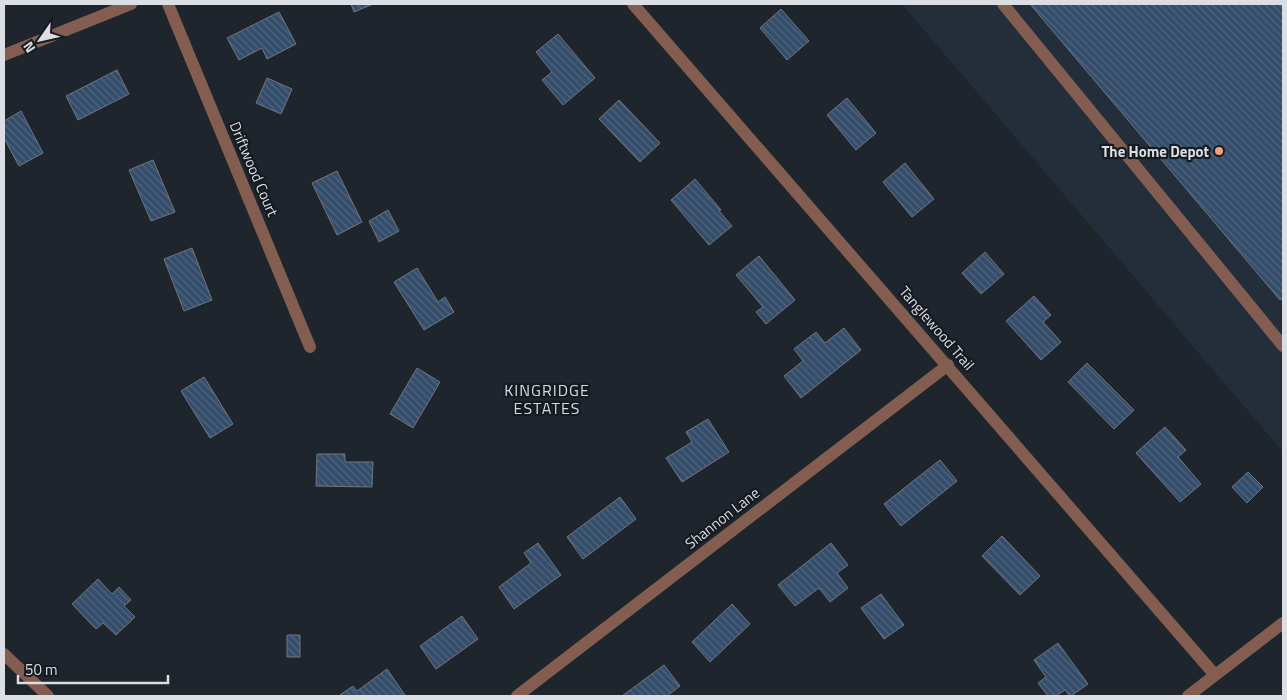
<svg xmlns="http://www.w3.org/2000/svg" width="1287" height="700" viewBox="0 0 1287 700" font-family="'Titillium Web',sans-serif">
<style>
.built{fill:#242e3a}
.building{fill:url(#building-back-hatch);stroke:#6f767f}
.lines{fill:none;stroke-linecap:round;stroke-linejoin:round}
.minor{stroke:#835e50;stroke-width:12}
.poi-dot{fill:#f2a07f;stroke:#161b22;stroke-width:2}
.labels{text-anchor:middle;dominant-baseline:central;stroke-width:4.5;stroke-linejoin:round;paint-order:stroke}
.poi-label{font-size:15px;font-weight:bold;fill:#dbdfe4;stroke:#161b22;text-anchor:end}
.street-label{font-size:15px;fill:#dbdfe4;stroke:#161b22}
.neighbourhood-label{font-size:16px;letter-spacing:1px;fill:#d3dbe5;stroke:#161b22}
</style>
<defs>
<pattern id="building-back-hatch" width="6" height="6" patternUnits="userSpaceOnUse" patternTransform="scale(1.25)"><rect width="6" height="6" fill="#344d6a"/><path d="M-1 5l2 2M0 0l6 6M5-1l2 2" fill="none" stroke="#51667f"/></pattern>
</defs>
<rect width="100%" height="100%" fill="#1f252c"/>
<path class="built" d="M902,4H1283V452Z"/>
<path class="building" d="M351,4H373L354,12Z
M1030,4H1283V298L1280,300Z
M781,9L809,41L787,60L760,28Z
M279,12L296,44L267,59L262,48L239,60L227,38Z
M558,34L595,78L563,105L542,80L552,72L536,52Z
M117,70L129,94L78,120L66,96Z
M267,78L292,89L281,114L256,103Z
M847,98L876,133L856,150L827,115Z
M619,100L660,143L640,162L599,119Z
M21,111L43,153L19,166L4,138V121Z
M153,160L175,212L151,221L129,170Z
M905,163L934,199L912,217L883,182Z
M337,171L362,222L337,235L312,183Z
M695,179L721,210L719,211L732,226L709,245L671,200Z
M388,210L399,231L379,242L369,221Z
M192,248L212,300L184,311L164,259Z
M985,252L1004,274L981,294L962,273Z
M759,256L795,300L766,324L756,312L763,307L736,275Z
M417,268L438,302L445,297L454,312L424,330L394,282Z
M1034,296L1051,315L1043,322L1061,342L1041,360L1006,321Z
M844,328L861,350L801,398L784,376L803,361L794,349L816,332L825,343Z
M1087,363L1134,410L1114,429L1068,382Z
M417,368L440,382L413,428L390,414Z
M204,377L233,424L210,438L181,391Z
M708,419L729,452L682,482L666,458L692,442L686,432Z
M1165,427L1186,450L1178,457L1201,484L1180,502L1136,453Z
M317,454H345V462H373L372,487L316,486Z
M940,460L957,481L901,526L884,504Z
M1248,472L1263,487L1247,503L1232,487Z
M620,497L636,519L583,559L567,537Z
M1002,536L1040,576L1020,595L982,556Z
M538,543L561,575L514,609L499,587L531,563L524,553Z
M831,543L848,565L837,573L848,588L830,602L819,588L795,606L778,585Z
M98,579L112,594L119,587L131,600L124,606L135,617L116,635L103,623L96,629L72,604Z
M881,594L904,625L884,639L861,608Z
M732,604L750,624L710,662L692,642Z
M462,616L478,639L436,669L420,646Z
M287,635H300V657H287Z
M1058,643L1088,684L1071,696H1070L1065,690L1056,696H1048L1038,683L1046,677L1034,660Z
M664,665L680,686L667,696H622Z
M387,669L405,695L403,696H340V695L353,686L357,691Z"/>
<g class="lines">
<path class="minor" d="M168,4L310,347
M633,4L1215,675
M1003,4L1283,346
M4,55L131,4
M4,654L48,696
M517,696L948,365
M1188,696L1283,623"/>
</g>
<circle class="poi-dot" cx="1219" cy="151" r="5"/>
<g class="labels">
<g class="poi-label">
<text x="1209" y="151">The Home Depot</text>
</g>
<g class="street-label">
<text transform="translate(254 169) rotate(67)">Driftwood Court</text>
<text transform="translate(937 328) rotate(49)">Tanglewood Trail</text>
<text transform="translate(722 518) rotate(-38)">Shannon Lane</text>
</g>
<g class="neighbourhood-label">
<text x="547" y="390">KINGRIDGE<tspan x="547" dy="18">ESTATES</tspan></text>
</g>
</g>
<rect width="1287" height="700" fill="none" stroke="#dbdfe4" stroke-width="10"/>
<g transform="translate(40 40) rotate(236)" stroke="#161b22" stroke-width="4" paint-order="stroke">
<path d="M0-4L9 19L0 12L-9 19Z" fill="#dbdfe4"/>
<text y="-8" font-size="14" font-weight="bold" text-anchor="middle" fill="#dbdfe4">N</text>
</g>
<path d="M18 675v8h150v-8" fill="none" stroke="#dbdfe4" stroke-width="2.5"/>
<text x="25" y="675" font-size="15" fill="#dbdfe4" stroke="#161b22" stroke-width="4" paint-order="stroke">50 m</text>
</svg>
